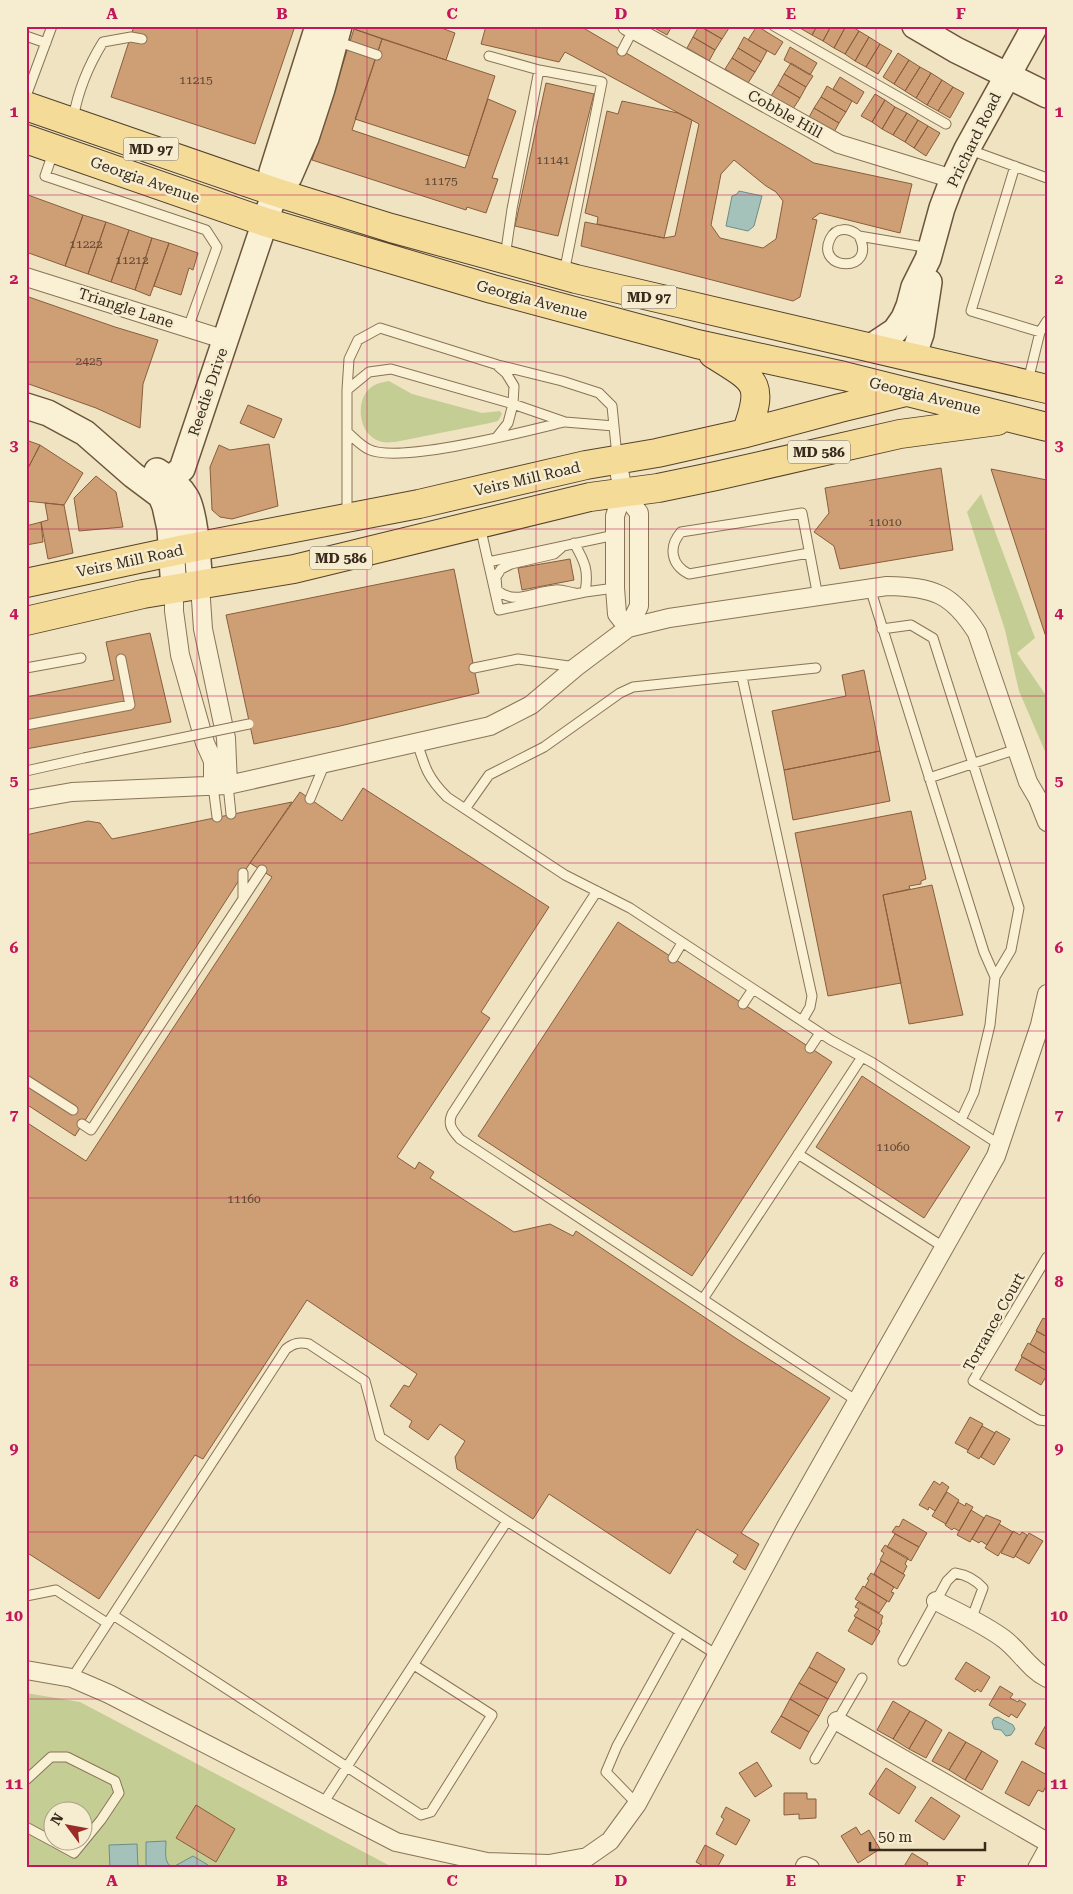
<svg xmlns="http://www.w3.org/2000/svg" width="1073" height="1894" viewBox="0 0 1073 1894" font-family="'Roboto Serif',serif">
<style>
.green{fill:#c4cd94;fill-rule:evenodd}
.water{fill:#a4c1ba;stroke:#6a8f88}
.building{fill:#ce9e75;stroke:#895e3d;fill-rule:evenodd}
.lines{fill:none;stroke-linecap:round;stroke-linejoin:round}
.lane-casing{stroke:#897458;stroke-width:11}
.street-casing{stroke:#897458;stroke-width:20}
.secondary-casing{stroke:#6b553b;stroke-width:28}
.primary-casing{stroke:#56422c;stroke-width:30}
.lane{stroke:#faf0d4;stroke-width:9}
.street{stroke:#faf0d4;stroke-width:18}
.secondary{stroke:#faf0d4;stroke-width:25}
.primary{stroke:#f4db97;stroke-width:28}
.lane-bridge-casing{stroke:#897458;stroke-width:11;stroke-linecap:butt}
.lane-bridge{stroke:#faf0d4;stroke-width:9}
.grid{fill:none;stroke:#c2185b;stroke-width:1;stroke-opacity:0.55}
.labels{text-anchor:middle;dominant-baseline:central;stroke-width:5;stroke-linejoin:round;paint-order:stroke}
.number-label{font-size:12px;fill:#5e4833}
.shield{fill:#f6edd0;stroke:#716553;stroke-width:1}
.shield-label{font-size:14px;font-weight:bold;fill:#382b1d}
.street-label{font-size:15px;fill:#382b1d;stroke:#f6edd0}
.neatline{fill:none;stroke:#c2185b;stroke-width:2}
.grid-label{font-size:16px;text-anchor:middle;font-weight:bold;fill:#c2185b}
</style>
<rect width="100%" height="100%" fill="#efe3c1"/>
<path class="green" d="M389,381L412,394L482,413L500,411L502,414L498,421L490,423L395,442C391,442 386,443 383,442C356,437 353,393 377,384C381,382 386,382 389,381Z
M981,494L1035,638L1017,653L1047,697V756L1019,691L1005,630L967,512Z
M26,1693L80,1702L394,1868H26ZM52,1812H82V1842H52Z"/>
<path class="water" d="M739,191L762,196L754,226L748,231L726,226L732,196L737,194Z
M998,1717L1013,1725L1015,1729L1011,1735L1006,1736L1001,1730L994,1729L992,1722L994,1718Z
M166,1841C166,1851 163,1864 173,1867L193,1856L208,1865V1868H146V1842Z
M137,1844L138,1868H110L109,1845Z"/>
<path class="building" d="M134,26H295L255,144L111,97Z
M355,26H436L455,33L446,60L354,29Z
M486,26H580L814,163L912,184L900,233L820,213L812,219L817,220L800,297L793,301L581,246L585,222L664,238L675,236L699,124L565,52L559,62L481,44ZM734,160L766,186L776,192L783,201L776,239L763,248L720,238L711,225L721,174Z
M651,26H672L667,35Z
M699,26L722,39L715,50L693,37Z
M700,26H726L729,28L722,39Z
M757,26L783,42L775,55L748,40Z
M802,26H817L812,35L800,28Z
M817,26H831L823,41L812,35Z
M831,26H846L834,48L823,41Z
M846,26H851L859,31L845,54L834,48Z
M354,29L382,39L352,130L465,168L488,99L516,111L492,178L498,179L486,213L467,207L466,210L312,160Z
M859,31L869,37L855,61L845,54Z
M693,37L715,50L709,61L687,48Z
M744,37L767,51L761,62L738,48Z
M869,37L880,44L866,67L855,61Z
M382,39L495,76L469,156L355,119Z
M880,44L892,51L878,74L866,67Z
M790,47L817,63L810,75L784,60Z
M738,48L761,62L755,72L732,58Z
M898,53L909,60L894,84L883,77Z
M732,58L755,72L748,83L725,69Z
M909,60L920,67L905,91L894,84Z
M791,63L813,76L806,87L784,74Z
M920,67L931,73L916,98L905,91Z
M931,73L942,80L927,105L916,98Z
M784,74L806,87L800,98L778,85Z
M840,77L864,92L857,104L833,89Z
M942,80L953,87L938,111L927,105Z
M546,83L594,94L558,236L515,226Z
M778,85L800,98L793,109L771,96Z
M827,86L852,101L846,112L821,97Z
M953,87L964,93L950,118L938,111Z
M875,94L885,100L872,122L861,116Z
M821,97L846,112L839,123L814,108Z
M885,100L895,107L882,129L872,122Z
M622,101L678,113L692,120L664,238L597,224L598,217L585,213L607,111L618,114Z
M895,107L907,113L893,135L882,129Z
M814,108L839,123L833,134L808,119Z
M907,113L918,120L905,142L893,135Z
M918,120L928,126L914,148L905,142Z
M928,126L940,133L926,156L914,148Z
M28,195L83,215L65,266L26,252V201Z
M83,215L106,222L88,274L65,266Z
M106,222L129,230L111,282L88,274Z
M129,230L152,238L135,290L111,282Z
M152,238L169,243L150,296L135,290Z
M169,243L198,253L193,270L189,268L181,295L154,286Z
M26,296L115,327L158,340L143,384L140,428L96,408L26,383Z
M248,405L282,419L274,438L240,423Z
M26,440L40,445L26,472Z
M269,444L278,506L232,519L220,517L212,510L210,467L219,445L230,450Z
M40,445L83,473L64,505L26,501V472Z
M941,468L953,550L840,569L834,546L814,532L829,513L825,488Z
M991,469L1047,480V640Z
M96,476L116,492L123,527L79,531L74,498Z
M45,503L64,505L73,553L48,559L41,522L48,520Z
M41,522L43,542L26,545V526Z
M570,559L574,580L522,590L518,568Z
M454,569L479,693L340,726L254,744L226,615Z
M150,633L171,722L26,749V697L114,680L106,642Z
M864,670L880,751L784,770L772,711L846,696L842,675Z
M880,751L890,801L793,820L784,770Z
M363,788L549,907L481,1012L490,1018L397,1157L415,1169L419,1162L434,1172L430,1178L514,1232L550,1224L573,1236L576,1231L737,1339L830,1398L741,1533L759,1544L745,1570L733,1562L738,1555L697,1529L670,1574L549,1494L533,1519L457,1469L455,1457L465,1441L440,1424L428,1440L409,1427L412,1421L390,1406L404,1385L409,1387L417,1374L307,1300L203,1459L195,1455L99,1599L26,1552V1122L86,1161L272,877L250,863L300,792L342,821Z
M292,802L250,863L75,1136L26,1104V835L88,821L100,823L112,839Z
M911,811L926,879L921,881V884L909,886L910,889L883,895L901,983L828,996L795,833Z
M932,885L963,1015L909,1024L883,895Z
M618,922L832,1062L692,1276L478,1136Z
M862,1076L970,1147L924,1218L816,1147Z
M1043,1318L1047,1320V1337L1036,1331Z
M1037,1331L1047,1337V1354L1030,1344Z
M1028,1343L1047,1354V1371L1021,1356Z
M1022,1357L1047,1371V1375L1041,1385L1015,1370Z
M970,1417L983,1424L968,1450L955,1443Z
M982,1426L995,1433L979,1459L967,1452Z
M996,1431L1010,1439L994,1465L981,1457Z
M934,1481L940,1485L942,1482L949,1487L935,1511L929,1507L928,1510L919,1505Z
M947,1492L959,1500L946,1524L932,1516Z
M958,1502L965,1506L966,1503L973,1507L959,1531L954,1528L952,1530L945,1525Z
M971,1510L984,1518L970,1542L957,1535Z
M986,1515L1001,1521L987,1545L981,1541L979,1543L972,1539Z
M903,1519L927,1533L919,1547L892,1532L896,1526L899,1527Z
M999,1524L1013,1532L998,1556L985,1548Z
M1013,1531L1020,1535L1022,1532L1027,1535L1014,1558L1001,1553Z
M1029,1533L1043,1541L1029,1564L1015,1556Z
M895,1534L919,1547L911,1561L887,1547Z
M885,1545L908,1558L905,1564L907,1566L903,1574L880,1560L884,1553L881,1551Z
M881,1561L905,1575L897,1589L874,1574Z
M871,1573L894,1587L891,1592L894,1593L889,1602L865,1587L869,1580L867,1579Z
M863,1586L887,1601L879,1613L855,1599Z
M858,1602L883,1616L881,1621L882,1623L878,1630L854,1616L859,1609L855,1607Z
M856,1617L880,1631L872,1645L848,1631Z
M817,1652L845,1669L837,1683L809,1667Z
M966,1662L990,1677L981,1692L977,1689L975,1692L955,1679Z
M809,1667L837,1683L828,1699L799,1683Z
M799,1683L828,1699L819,1716L790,1699Z
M1000,1686L1013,1694L1010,1698L1018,1702L1019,1700L1026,1704L1017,1718L1011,1714L1009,1717L989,1705Z
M790,1699L819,1716L809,1732L781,1716Z
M893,1701L910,1711L893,1739L877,1730Z
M910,1711L926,1720L909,1749L893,1739Z
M781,1716L809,1732L800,1749L771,1732Z
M926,1720L942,1730L926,1758L909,1749Z
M1047,1723V1750L1035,1744Z
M949,1732L966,1742L949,1770L932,1761Z
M966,1742L982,1751L965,1780L949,1770Z
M982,1751L998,1761L982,1790L965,1780Z
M1022,1761L1047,1775V1784L1043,1792L1038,1790L1029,1806L1005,1793Z
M757,1762L772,1786L755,1797L739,1773Z
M886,1768L916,1787L899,1814L869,1794Z
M784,1793H807V1799H816V1818L799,1819V1814L784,1815Z
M931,1797L960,1816L944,1840L915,1821Z
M196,1805L235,1829L216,1862L176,1838Z
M726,1807L750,1820L736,1845L716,1834L724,1819L721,1817Z
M856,1827L861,1835L869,1830L880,1849L858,1863L841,1836Z
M705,1845L724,1855L717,1868H707L696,1862Z
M912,1853L928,1863L926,1868H903Z"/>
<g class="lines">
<g class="lane-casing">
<path id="lane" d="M774,26L946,124
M26,36L46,43
M336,41L377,55
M622,51L633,30
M489,56L539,70L602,82L564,273
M26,96L52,26
M73,119C78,91 88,66 103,42L131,37L142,39
M54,150L45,176L206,230L217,247L188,328
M970,150L1047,178
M1015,166L971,311L1040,332
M859,236C878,274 815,271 830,239C836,226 850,228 859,236L930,248
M505,257L512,209L539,70
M1028,381L1040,332L1047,321
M347,390L369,372L391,369L513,404L565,422L614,426
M347,432C353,437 360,445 368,449C397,465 527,431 564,422
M497,437L508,423L513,404L514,386L506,373L498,366
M347,516V390L349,359L358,340L380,328L498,365L562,381L599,393L612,406L617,456
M480,526L499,610L585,592L615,588
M574,543C585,562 589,571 585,592
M562,547L554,554L511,564L501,569L496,577L497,590C515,606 534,591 555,590C561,589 568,592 575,593
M809,553L689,574C671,565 668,547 681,532L802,513L818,597
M488,562L615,535
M870,588L984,952L995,977L990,1025L974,1092L961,1120
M882,629L911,625L933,638L1019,908L1011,950L995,977
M26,668L81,658
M474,668L518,659L576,667
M742,677L812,996L810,1007L802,1021
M26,725L130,705L121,659
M417,742C425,768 428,778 447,797L565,875L630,908L831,1040L873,1063L1000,1145
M26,771L84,758
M929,778L1017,749
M228,785L231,814
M213,786L217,817
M310,799L325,763
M465,809L489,775L544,747L620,693L633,687L816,668
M243,873V897
M597,891L452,1114C447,1125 453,1131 460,1139L857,1401
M673,958L682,943
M743,1004L753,989
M810,1048L820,1033
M26,1080L73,1110
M82,1124L91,1130L262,870
M798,1154L945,1248
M1047,1257L973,1381L1039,1420L1047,1421
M703,1299L862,1057
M26,1596L56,1590L107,1623
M113,1615L421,1815L431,1812L492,1715L414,1665
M903,1661L947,1581L955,1573C967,1575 975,1579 983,1588L971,1620
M72,1678L286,1349C294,1343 299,1342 309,1344L365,1381L380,1437L507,1521L717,1655
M815,1759L862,1678
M26,1780L51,1757H67L115,1781L119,1793L101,1820L74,1853L54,1842
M637,1804L606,1772L617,1746L680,1632
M322,1805L507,1521
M26,1827L52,1841"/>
</g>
<g class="street-casing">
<path id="street" d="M627,26L839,144L953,179
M26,277L226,340
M617,459L623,492L639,513V606L628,628
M623,492L615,516V588L617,614L628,628
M200,585L203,629L226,738L228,785
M174,590V611L180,655L205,743L213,761V786
M26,800L72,792L228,785L490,726L531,705L576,667L628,628L669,618L887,586C933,587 952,593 977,633L1028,782L1038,799L1047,822
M936,1601C959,1613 984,1624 1004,1639C1021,1652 1028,1668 1047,1678
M26,1670L72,1678L109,1694L396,1842L487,1862L549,1864L587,1857L610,1841L637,1804L787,1525L996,1156L1040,1025L1047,994
M837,1721L1047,1842
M805,1866L810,1868
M1037,1868L1047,1850"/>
</g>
<g class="secondary-casing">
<path id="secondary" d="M915,26L956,50L1047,95
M275,192L272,172L318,26
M871,347L895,331L904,318L909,306L914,287L928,259L942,208L953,179L967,149L1035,26
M913,357L921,334L929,282
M26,406L48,413L85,433L133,475L161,496L165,506L170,529L174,590
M157,471C167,477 179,485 186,497C196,514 198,564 200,585
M170,479L182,469L275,192L289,177L306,138L322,89L339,26"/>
</g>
<g class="primary-casing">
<path id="primary" d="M26,106L275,192L391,228L576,279L1047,389
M26,139L265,222L492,289L697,344L844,376L1047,427
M713,354C756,381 765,382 746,433
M26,583L180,550L419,504L586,465L657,453L746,433L840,408L902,393
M26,621L143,594L294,569L590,497L658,488L716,476L900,434L997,421"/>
</g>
<use href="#lane" class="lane"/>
<use href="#street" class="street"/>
<use href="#secondary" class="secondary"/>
<use href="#primary" class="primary"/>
<g class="lane-bridge-casing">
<path id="lane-bridge" d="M84,758L249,724"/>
</g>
<use href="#lane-bridge" class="lane-bridge"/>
</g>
<path class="grid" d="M197,26V1868M367,26V1868M536,26V1868M706,26V1868M876,26V1868M26,195H1047M26,362H1047M26,529H1047M26,696H1047M26,863H1047M26,1031H1047M26,1198H1047M26,1365H1047M26,1532H1047M26,1699H1047"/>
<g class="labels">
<g class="number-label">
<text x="196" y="80">11215</text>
<text x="553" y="160">11141</text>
<text x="441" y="181">11175</text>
<text x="86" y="244">11222</text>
<text x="132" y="260">11212</text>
<text x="89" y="361">2425</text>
<text x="885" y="522">11010</text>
<text x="893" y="1147">11060</text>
<text x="244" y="1199">11160</text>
</g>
<g class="shield">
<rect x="123.5" y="137.5" width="55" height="23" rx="4"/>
<rect x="621.5" y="285.5" width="55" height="23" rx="4"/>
<rect x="788" y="440.5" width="62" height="23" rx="4"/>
<rect x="310" y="546.5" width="62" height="23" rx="4"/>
</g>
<g class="shield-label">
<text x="151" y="149">MD 97</text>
<text x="649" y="297">MD 97</text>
<text x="819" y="452">MD 586</text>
<text x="341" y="558">MD 586</text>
</g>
<g class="street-label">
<text transform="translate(785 114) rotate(29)">Cobble Hill</text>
<text transform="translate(974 140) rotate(-64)">Prichard Road</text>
<text transform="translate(145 180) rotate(19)">Georgia Avenue</text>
<text transform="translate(532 300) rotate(15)">Georgia Avenue</text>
<text transform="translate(126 308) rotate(18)">Triangle Lane</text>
<text transform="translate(208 392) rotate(-71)">Reedie Drive</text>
<text transform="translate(925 396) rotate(14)">Georgia Avenue</text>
<text transform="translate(527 479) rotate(-13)">Veirs Mill Road</text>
<text transform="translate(130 561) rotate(-12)">Veirs Mill Road</text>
<text transform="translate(994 1322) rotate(-61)">Torrance Court</text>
</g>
</g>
<rect width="1073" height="1894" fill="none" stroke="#f6edd0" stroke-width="55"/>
<g transform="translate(68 1826) rotate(302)"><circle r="24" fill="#f6edd0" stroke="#aa9f88"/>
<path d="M0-4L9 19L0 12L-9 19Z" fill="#9a2b26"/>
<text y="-8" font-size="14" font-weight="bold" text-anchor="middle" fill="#382b1d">N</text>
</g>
<path d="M870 1842v8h115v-8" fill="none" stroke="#382b1d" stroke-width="2.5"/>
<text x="878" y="1842" font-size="15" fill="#382b1d" stroke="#f6edd0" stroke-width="4" paint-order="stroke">50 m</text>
<rect x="28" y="28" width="1018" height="1838" class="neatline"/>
<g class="grid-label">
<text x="112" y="19">A</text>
<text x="282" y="19">B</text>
<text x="452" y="19">C</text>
<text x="621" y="19">D</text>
<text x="791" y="19">E</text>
<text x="961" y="19">F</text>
<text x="14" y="117">1</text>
<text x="1059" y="117">1</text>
<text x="14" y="284">2</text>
<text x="1059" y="284">2</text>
<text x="14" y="451">3</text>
<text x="1059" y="451">3</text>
<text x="14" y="618">4</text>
<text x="1059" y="618">4</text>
<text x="14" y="786">5</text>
<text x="1059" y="786">5</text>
<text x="14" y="953">6</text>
<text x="1059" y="953">6</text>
<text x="14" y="1120">7</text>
<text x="1059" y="1120">7</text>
<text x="14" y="1287">8</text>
<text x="1059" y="1287">8</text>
<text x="14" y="1454">9</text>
<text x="1059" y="1454">9</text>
<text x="14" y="1621">10</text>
<text x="1059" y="1621">10</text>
<text x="14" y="1789">11</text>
<text x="1059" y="1789">11</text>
<text x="112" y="1886">A</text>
<text x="282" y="1886">B</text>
<text x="452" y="1886">C</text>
<text x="621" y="1886">D</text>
<text x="791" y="1886">E</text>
<text x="961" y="1886">F</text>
</g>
</svg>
